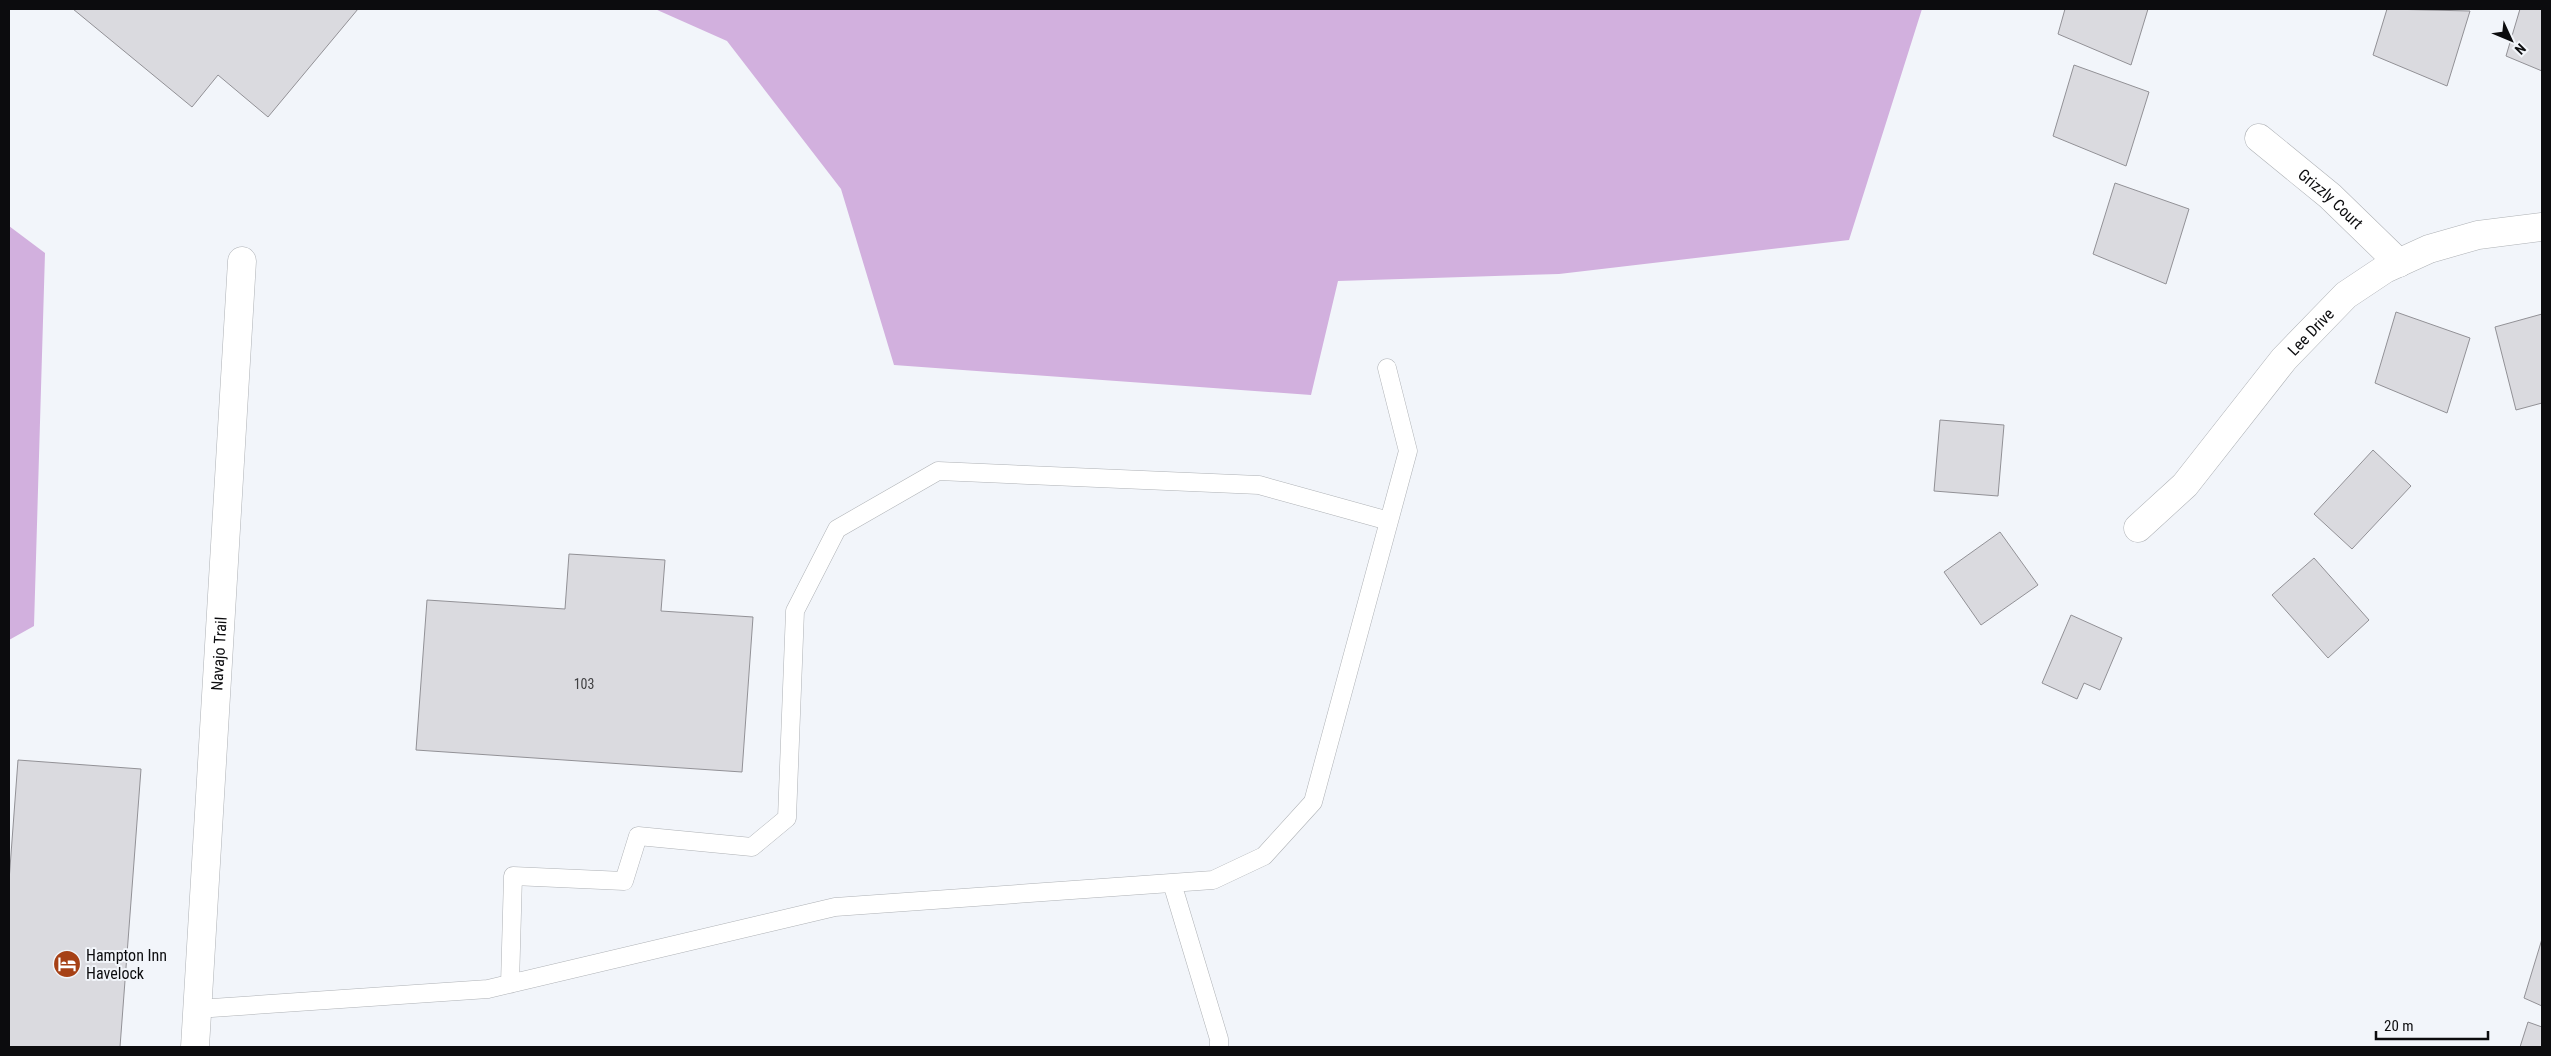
<svg xmlns="http://www.w3.org/2000/svg" width="2551" height="1056" viewBox="0 0 2551 1056" font-family="'Roboto Condensed',sans-serif">
<style>
.forest{fill:#d2b0de}
.building{fill:#dadadf;stroke:#929196}
.lines{fill:none;stroke-linecap:round;stroke-linejoin:round}
.service-casing{stroke:#aeb1b5;stroke-width:19}
.minor-casing{stroke:#aeb1b5;stroke-width:29}
.service{stroke:#fff;stroke-width:18}
.minor{stroke:#fff;stroke-width:28}
.labels{text-anchor:middle;dominant-baseline:central;stroke-width:4;stroke-linejoin:round;paint-order:stroke}
.number-label{font-size:14px;fill:#404042}
.street-label{font-size:16px;fill:#0c0c0e;stroke:#f2f5fa}
.poi-label{font-size:16px;fill:#0c0c0e;stroke:#f2f5fa;text-anchor:start}
</style>
<rect width="100%" height="100%" fill="#f2f5fa"/>
<path class="forest" d="M655,9H1922L1849,240L1559,274L1338,281L1311,395L894,365L841,189L727,41Z
M9,226L45,253L34,626L9,640Z"/>
<path class="building" d="M73,9H358L268,117L218,75L192,107Z
M2065,9H2148L2131,65L2058,34Z
M2387,9L2470,11L2447,86L2373,55Z
M2520,9H2542V71L2506,56Z
M2074,65L2149,92L2126,166L2053,136Z
M2115,183L2189,209L2166,284L2093,254Z
M2396,312L2470,338L2447,413L2375,383Z
M2542,314V403L2516,410L2495,327Z
M1940,420L2004,425L1998,496L1934,491Z
M2373,450L2411,486L2352,549L2314,514Z
M2000,532L2038,585L1981,625L1944,572Z
M569,554L665,560L661,611L753,617L742,772L416,750L427,600L565,609Z
M2314,558L2369,620L2328,658L2272,595Z
M2071,615L2122,638L2100,690L2084,683L2077,699L2042,683Z
M18,760L141,769L120,1047H9V881Z
M2542,939V1006L2524,998Z
M2528,1022L2542,1027V1047H2520Z"/>
<g class="lines">
<g class="service-casing">
<path id="service" d="M1172,883L1219,1039V1047
M510,984L513,876L624,881L638,836L752,847L787,818L795,611L837,529L938,471L1259,485L1389,521
M197,1009L488,989L835,907L1213,880L1264,856L1313,802L1408,451L1387,368"/>
</g>
<g class="minor-casing">
<g id="minor">
<path id="s1" d="M2259,138L2330,196L2399,263"/>
<path id="s2" d="M2138,528L2185,485L2284,359L2346,295L2385,269L2429,249L2478,235L2542,227"/>
<path id="s3" d="M195,1047L242,261"/>
</g>
</g>
<use href="#service" class="service"/>
<use href="#minor" class="minor"/>
</g>
<defs>
<g id="hotel-disc" transform="scale(1.4375)"><circle r="9.5" fill="#a64116" stroke="#f2f5fa"/><path d="M-6-4.5h1.5V1H6V5H4.5V3h-9V5H-6ZM-4 0a1.8 1.8 0 1 1 3.6 0ZM.5 0V-2.5h3Q6-2.5 6 0Z" fill="#fff"/></g>
</defs>
<g fill-rule="evenodd">
<use href="#hotel-disc" x="67" y="964"/>
</g>
<g class="labels">
<g class="number-label">
<text x="584" y="684">103</text>
</g>
<g class="street-label">
<text stroke="none"><textPath href="#s1" startOffset="94">Grizzly Court</textPath></text>
<text stroke="none"><textPath href="#s2" startOffset="262">Lee Drive</textPath></text>
<text stroke="none"><textPath href="#s3" startOffset="394">Navajo Trail</textPath></text>
</g>
<g class="poi-label">
<text x="86" y="955">Hampton Inn<tspan x="86" dy="18">Havelock</tspan></text>
</g>
</g>
<rect width="2551" height="1056" fill="none" stroke="#0c0c0e" stroke-width="20"/>
<g transform="translate(2511 40) rotate(134)" stroke="#f2f5fa" stroke-width="4" paint-order="stroke">
<path d="M0-4L9 19L0 12L-9 19Z" fill="#0c0c0e"/>
<text y="-8" font-size="14" font-weight="bold" text-anchor="middle" fill="#0c0c0e">N</text>
</g>
<path d="M2376 1031v8h112v-8" fill="none" stroke="#0c0c0e" stroke-width="2.5"/>
<text x="2384" y="1031" font-size="15" fill="#0c0c0e" stroke="#f2f5fa" stroke-width="4" paint-order="stroke">20 m</text>
</svg>
